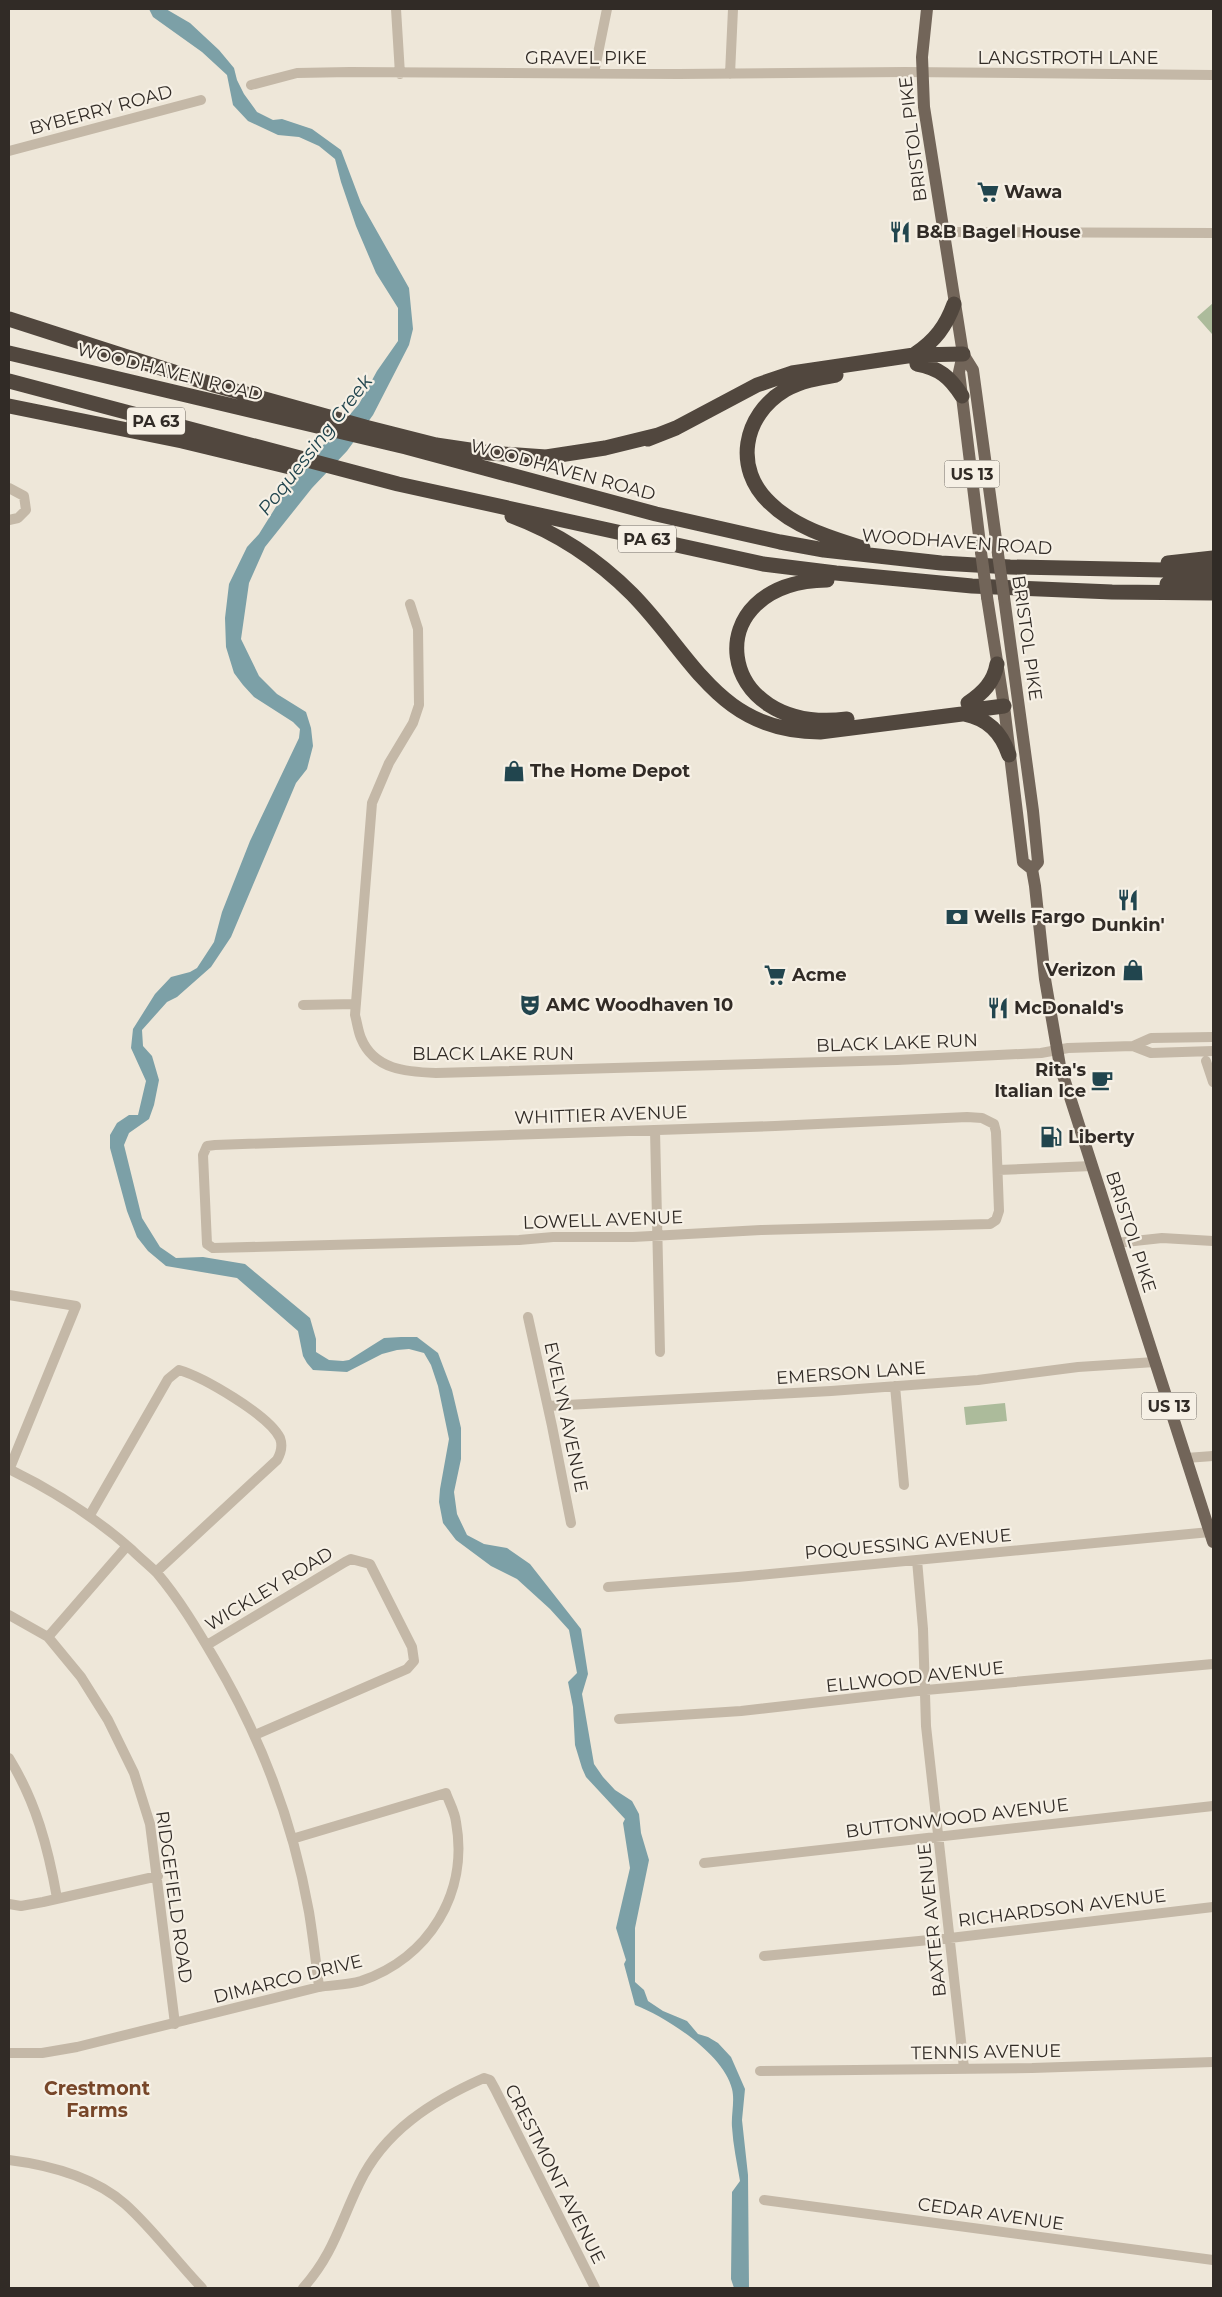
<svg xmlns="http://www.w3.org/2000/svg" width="1222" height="2297" viewBox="0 0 1222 2297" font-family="Montserrat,sans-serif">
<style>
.green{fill:#acbb9b}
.water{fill:#7ca0a7}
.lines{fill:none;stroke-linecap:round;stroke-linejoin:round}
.street{stroke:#c4b8a7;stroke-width:10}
.primary{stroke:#726559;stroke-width:12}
.highway{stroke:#51473e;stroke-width:15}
.primary-bridge{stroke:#726559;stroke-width:12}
.labels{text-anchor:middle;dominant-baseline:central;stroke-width:4.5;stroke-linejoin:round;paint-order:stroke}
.shield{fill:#f6f0e5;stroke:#6c665f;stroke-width:1}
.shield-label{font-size:16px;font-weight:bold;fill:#312b26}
.street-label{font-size:18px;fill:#312b26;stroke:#f6f0e5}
.poi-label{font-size:18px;font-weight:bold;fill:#312b26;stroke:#f6f0e5;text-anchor:start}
.water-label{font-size:19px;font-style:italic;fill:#21454e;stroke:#f6f0e5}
.neighbourhood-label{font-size:19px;font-weight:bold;fill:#774629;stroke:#f6f0e5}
</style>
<rect width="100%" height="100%" fill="#eee7d9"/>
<path class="green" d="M1213,303V333L1212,334L1197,317Z
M1005,1403L1007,1421L966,1425L964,1407Z"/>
<path class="water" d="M149,9H166L190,23L219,50L234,68L237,80L244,94L257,112L273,120L282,119L312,129L341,150L361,203L409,288L413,329L409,345L373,415L347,451L312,488L265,547L249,583L241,639L259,676L277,694L306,712L311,728L313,746L307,769L296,783L231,937L211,967L177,997L167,1002L142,1030L143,1046L152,1056L159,1080L154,1105L149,1119L129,1133L124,1145L142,1218L160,1247L176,1258L203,1257L245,1264L310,1318L316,1339V1352L329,1360L343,1361L349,1360L384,1338L401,1337H417L438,1353L452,1390L461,1428V1459L454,1492L457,1514L467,1535L484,1544L507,1548L530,1564L581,1629L588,1674L582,1694L594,1764L603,1777L615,1790L632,1801L639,1814L641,1833L649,1860L635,1928V1982L644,1990L648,2001L663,2011L687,2021L698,2034L708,2037L718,2043L731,2057L745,2089L742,2120L748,2175L749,2288H734L731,2279L732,2192L740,2181C737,2163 733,2145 732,2127C731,2115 735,2101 732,2089C724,2054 666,2017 635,2005L624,1964L626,1960L616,1928L630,1868L623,1823L625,1819L586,1777L582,1768L575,1745L573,1707L568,1682L577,1673L569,1630L550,1609L517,1579L491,1566L456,1540L443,1523L439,1502L440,1489L449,1439L438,1386L431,1365L424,1353L409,1349L397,1350L382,1354L347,1372L313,1370L307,1363L303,1356L298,1331L237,1278L166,1266L148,1251L137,1237L127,1211L110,1148V1135L117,1123L129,1115H138L146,1081L131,1048L133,1029L155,994L171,977L190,972L197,968L214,942L222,912L250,841L299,738L300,729L293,722L254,697L243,685L234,673L226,647L225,618L229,584L247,547L259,534L292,481L359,404L377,371L398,341V308L376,273L356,226L341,182L335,159L319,146L299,137L278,135L248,121L233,105L227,75L202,52L153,17Z"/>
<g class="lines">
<path class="street" d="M396,9L400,74
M594,73L607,9
M730,74L733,9
M251,85L297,73L350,72L679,74L905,72L1213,75
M9,151L201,100
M942,232L1213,233
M9,488L24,496L26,510L18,518L9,520
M410,604L418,629L419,705L413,723L389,763L372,803L355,1015C357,1022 358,1031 361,1038C374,1070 407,1072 436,1073L897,1060L1041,1053L1068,1048L1133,1046L1151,1038L1213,1037
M303,1005L356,1004
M1133,1046L1151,1053L1213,1051
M1206,1061L1213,1082
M967,1117L982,1118L994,1124L996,1132L999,1211L996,1220L990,1224L761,1230L633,1237H553L519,1240L213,1248L207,1244L203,1155L207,1146L215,1145L775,1126Z
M655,1130L660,1352
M998,1170L1092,1166
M1116,1243L1162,1238L1213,1241
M9,1295L76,1306L9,1470
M528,1317L552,1426L571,1523
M895,1386L904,1485
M548,1406L831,1391L978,1380L1078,1367L1155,1362
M1186,1458L1213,1456
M9,1469C54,1491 95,1517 132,1550C140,1558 149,1565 157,1573C179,1599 197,1629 214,1658C260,1736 293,1822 309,1912C313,1937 316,1962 319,1987
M90,1515L168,1379L179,1370C203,1377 269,1415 280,1438C283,1446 281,1453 277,1460L156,1572
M917,1560L923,1629L926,1726L964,2068
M608,1587L738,1577L1210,1532
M9,1615L48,1637L81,1677L108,1720L134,1773L150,1824L175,2024
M48,1637L127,1546
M207,1645L345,1562L351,1559L370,1564L412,1647L414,1661L407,1669L255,1735
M619,1719L741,1711L926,1690L1213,1664
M9,1758C36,1802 48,1847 57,1898
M704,1863L1213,1806
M9,1904L21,1906L43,1902L158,1876
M764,1956L950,1938L1213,1907
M9,2053H42L77,2047L319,1987C332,1985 348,1985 361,1981C429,1958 469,1893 456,1822C455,1812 449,1802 446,1793L292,1839
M760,2071L1032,2068L1213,2062
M9,2160C49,2165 93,2176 125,2204C153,2229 176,2261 202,2288
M764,2200L1213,2260
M303,2288C333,2255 340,2223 359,2184C384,2131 432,2101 484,2078L490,2080L495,2089L595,2288"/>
<path class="primary" d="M927,9L922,57L924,107L963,354L973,370L998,554
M963,354L959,372L981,552
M987,597L1004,706L1023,862L1032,869L1035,886L1045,979L1060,1066L1213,1542
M1004,597L1033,811L1038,862L1032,869"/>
<path class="highway" d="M9,319L214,385L365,427L436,445L490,453L546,457L605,448L658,435
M9,353L406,447L656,514L780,542L824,550L941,563L1010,567L1213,571
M915,354C935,341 946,326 954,304
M917,364C939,368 950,377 962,396
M836,375C818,378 801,381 785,390C743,415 733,469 770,503C794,527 831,538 863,548
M9,381L398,484L763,564L836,573L972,586L1112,592L1213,593
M9,406L182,441L294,468
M648,439L676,428L757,385L792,373L914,355L963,354
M512,516C558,533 598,560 632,594C693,656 718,732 820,732L962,714L973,710L1004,706
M1168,563L1213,558
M827,580C695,582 713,736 847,719
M1167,584L1213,581
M968,703C983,693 994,682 997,664
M964,714C988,719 1001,732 1009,755"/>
<path class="primary-bridge" d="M981,552L987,597
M998,554L1004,597"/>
</g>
<defs>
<g id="supermarket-bare" transform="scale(1.725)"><path d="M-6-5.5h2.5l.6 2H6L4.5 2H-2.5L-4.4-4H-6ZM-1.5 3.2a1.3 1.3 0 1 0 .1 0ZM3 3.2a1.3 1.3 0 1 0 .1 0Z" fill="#21454e" stroke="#f6f0e5" stroke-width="2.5" paint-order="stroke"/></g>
<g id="restaurant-bare" transform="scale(1.725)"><path d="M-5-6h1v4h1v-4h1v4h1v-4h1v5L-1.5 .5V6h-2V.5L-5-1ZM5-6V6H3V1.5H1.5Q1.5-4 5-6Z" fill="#21454e" stroke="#f6f0e5" stroke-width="2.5" paint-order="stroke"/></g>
<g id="shop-bare" transform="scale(1.725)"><path d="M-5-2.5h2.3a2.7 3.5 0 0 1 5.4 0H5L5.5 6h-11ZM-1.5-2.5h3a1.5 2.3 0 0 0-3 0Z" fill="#21454e" stroke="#f6f0e5" stroke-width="2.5" paint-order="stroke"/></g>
<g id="bank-bare" transform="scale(1.725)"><path d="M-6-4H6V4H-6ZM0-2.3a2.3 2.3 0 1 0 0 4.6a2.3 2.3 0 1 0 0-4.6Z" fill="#21454e" stroke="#f6f0e5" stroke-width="2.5" paint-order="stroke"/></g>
<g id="theatre-bare" transform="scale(1.725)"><path d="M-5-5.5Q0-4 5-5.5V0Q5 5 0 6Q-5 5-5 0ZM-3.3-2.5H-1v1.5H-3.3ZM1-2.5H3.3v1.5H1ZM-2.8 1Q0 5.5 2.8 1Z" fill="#21454e" stroke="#f6f0e5" stroke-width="2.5" paint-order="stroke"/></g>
<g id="cafe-bare" transform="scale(1.725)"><path d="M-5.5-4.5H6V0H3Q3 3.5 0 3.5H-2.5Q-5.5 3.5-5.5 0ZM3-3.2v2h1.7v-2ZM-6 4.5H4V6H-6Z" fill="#21454e" stroke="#f6f0e5" stroke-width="2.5" paint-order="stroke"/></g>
<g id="fuel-bare" transform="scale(1.725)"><path d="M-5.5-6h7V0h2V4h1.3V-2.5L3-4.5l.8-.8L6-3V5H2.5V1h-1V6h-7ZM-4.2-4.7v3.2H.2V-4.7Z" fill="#21454e" stroke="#f6f0e5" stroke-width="2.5" paint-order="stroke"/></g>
</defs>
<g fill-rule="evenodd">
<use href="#supermarket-bare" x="988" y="192"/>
<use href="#restaurant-bare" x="900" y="232"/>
<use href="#shop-bare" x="514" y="771"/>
<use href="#restaurant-bare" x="1128" y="900"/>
<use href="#bank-bare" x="957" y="917"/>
<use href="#shop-bare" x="1133" y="970"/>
<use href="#supermarket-bare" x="775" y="975"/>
<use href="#theatre-bare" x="530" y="1005"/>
<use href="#restaurant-bare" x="998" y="1008"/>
<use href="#cafe-bare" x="1102" y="1080"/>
<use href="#fuel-bare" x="1051" y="1137"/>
</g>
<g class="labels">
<g class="shield">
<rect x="127" y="407.5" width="58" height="27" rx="4"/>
<rect x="944.5" y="460.5" width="55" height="27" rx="4"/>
<rect x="618" y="525.5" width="58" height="27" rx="4"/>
<rect x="1141.5" y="1392.5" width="55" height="27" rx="4"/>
</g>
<g class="shield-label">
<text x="156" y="421">PA 63</text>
<text x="972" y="474">US 13</text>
<text x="647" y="539">PA 63</text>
<text x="1169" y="1406">US 13</text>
</g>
<g class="street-label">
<text x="586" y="58">GRAVEL PIKE</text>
<text x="1068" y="58">LANGSTROTH LANE</text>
<text transform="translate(101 110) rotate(-15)">BYBERRY ROAD</text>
<text transform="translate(913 139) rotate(-97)">BRISTOL PIKE</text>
<text transform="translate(170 372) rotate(14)">WOODHAVEN ROAD</text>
<text transform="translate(563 470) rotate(15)">WOODHAVEN ROAD</text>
<text transform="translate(957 542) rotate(4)">WOODHAVEN ROAD</text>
<text transform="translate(1027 638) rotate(82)">BRISTOL PIKE</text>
<text transform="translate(897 1043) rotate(-2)">BLACK LAKE RUN</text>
<text x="493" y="1054">BLACK LAKE RUN</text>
<text transform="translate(601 1115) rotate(-2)">WHITTIER AVENUE</text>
<text transform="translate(603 1220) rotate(-2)">LOWELL AVENUE</text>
<text transform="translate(1131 1232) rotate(72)">BRISTOL PIKE</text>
<text transform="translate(851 1373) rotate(-4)">EMERSON LANE</text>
<text transform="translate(566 1417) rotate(78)">EVELYN AVENUE</text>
<text transform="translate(908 1544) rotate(-5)">POQUESSING AVENUE</text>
<text transform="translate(269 1589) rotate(-31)">WICKLEY ROAD</text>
<text transform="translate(915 1677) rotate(-6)">ELLWOOD AVENUE</text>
<text transform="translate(957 1818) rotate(-7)">BUTTONWOOD AVENUE</text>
<text transform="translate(174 1897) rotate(82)">RIDGEFIELD ROAD</text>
<text transform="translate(1062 1908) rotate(-7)">RICHARDSON AVENUE</text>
<text transform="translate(932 1920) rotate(-96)">BAXTER AVENUE</text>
<text transform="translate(288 1979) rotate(-14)">DIMARCO DRIVE</text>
<text transform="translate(986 2052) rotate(-1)">TENNIS AVENUE</text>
<text transform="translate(555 2174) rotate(63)">CRESTMONT AVENUE</text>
<text transform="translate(991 2214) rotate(8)">CEDAR AVENUE</text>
</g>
<g class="poi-label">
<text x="1004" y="192">Wawa</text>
<text x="916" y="232">B&amp;B Bagel House</text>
<text x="530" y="771">The Home Depot</text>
<text x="974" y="917">Wells Fargo</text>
<text x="1128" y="925" text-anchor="middle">Dunkin'</text>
<text x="1116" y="970" text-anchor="end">Verizon</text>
<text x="792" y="975">Acme</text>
<text x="546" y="1005">AMC Woodhaven 10</text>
<text x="1014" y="1008">McDonald's</text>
<text x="1086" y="1070" text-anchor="end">Rita's<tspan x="1086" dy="21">Italian Ice</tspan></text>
<text x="1068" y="1137">Liberty</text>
</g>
<g class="water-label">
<text transform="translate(315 445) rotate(-52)">Poquessing Creek</text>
</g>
<g class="neighbourhood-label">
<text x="97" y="2088">Crestmont<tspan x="97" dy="22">Farms</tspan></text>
</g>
</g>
<rect width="1222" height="2297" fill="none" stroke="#312b26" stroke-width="20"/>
</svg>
